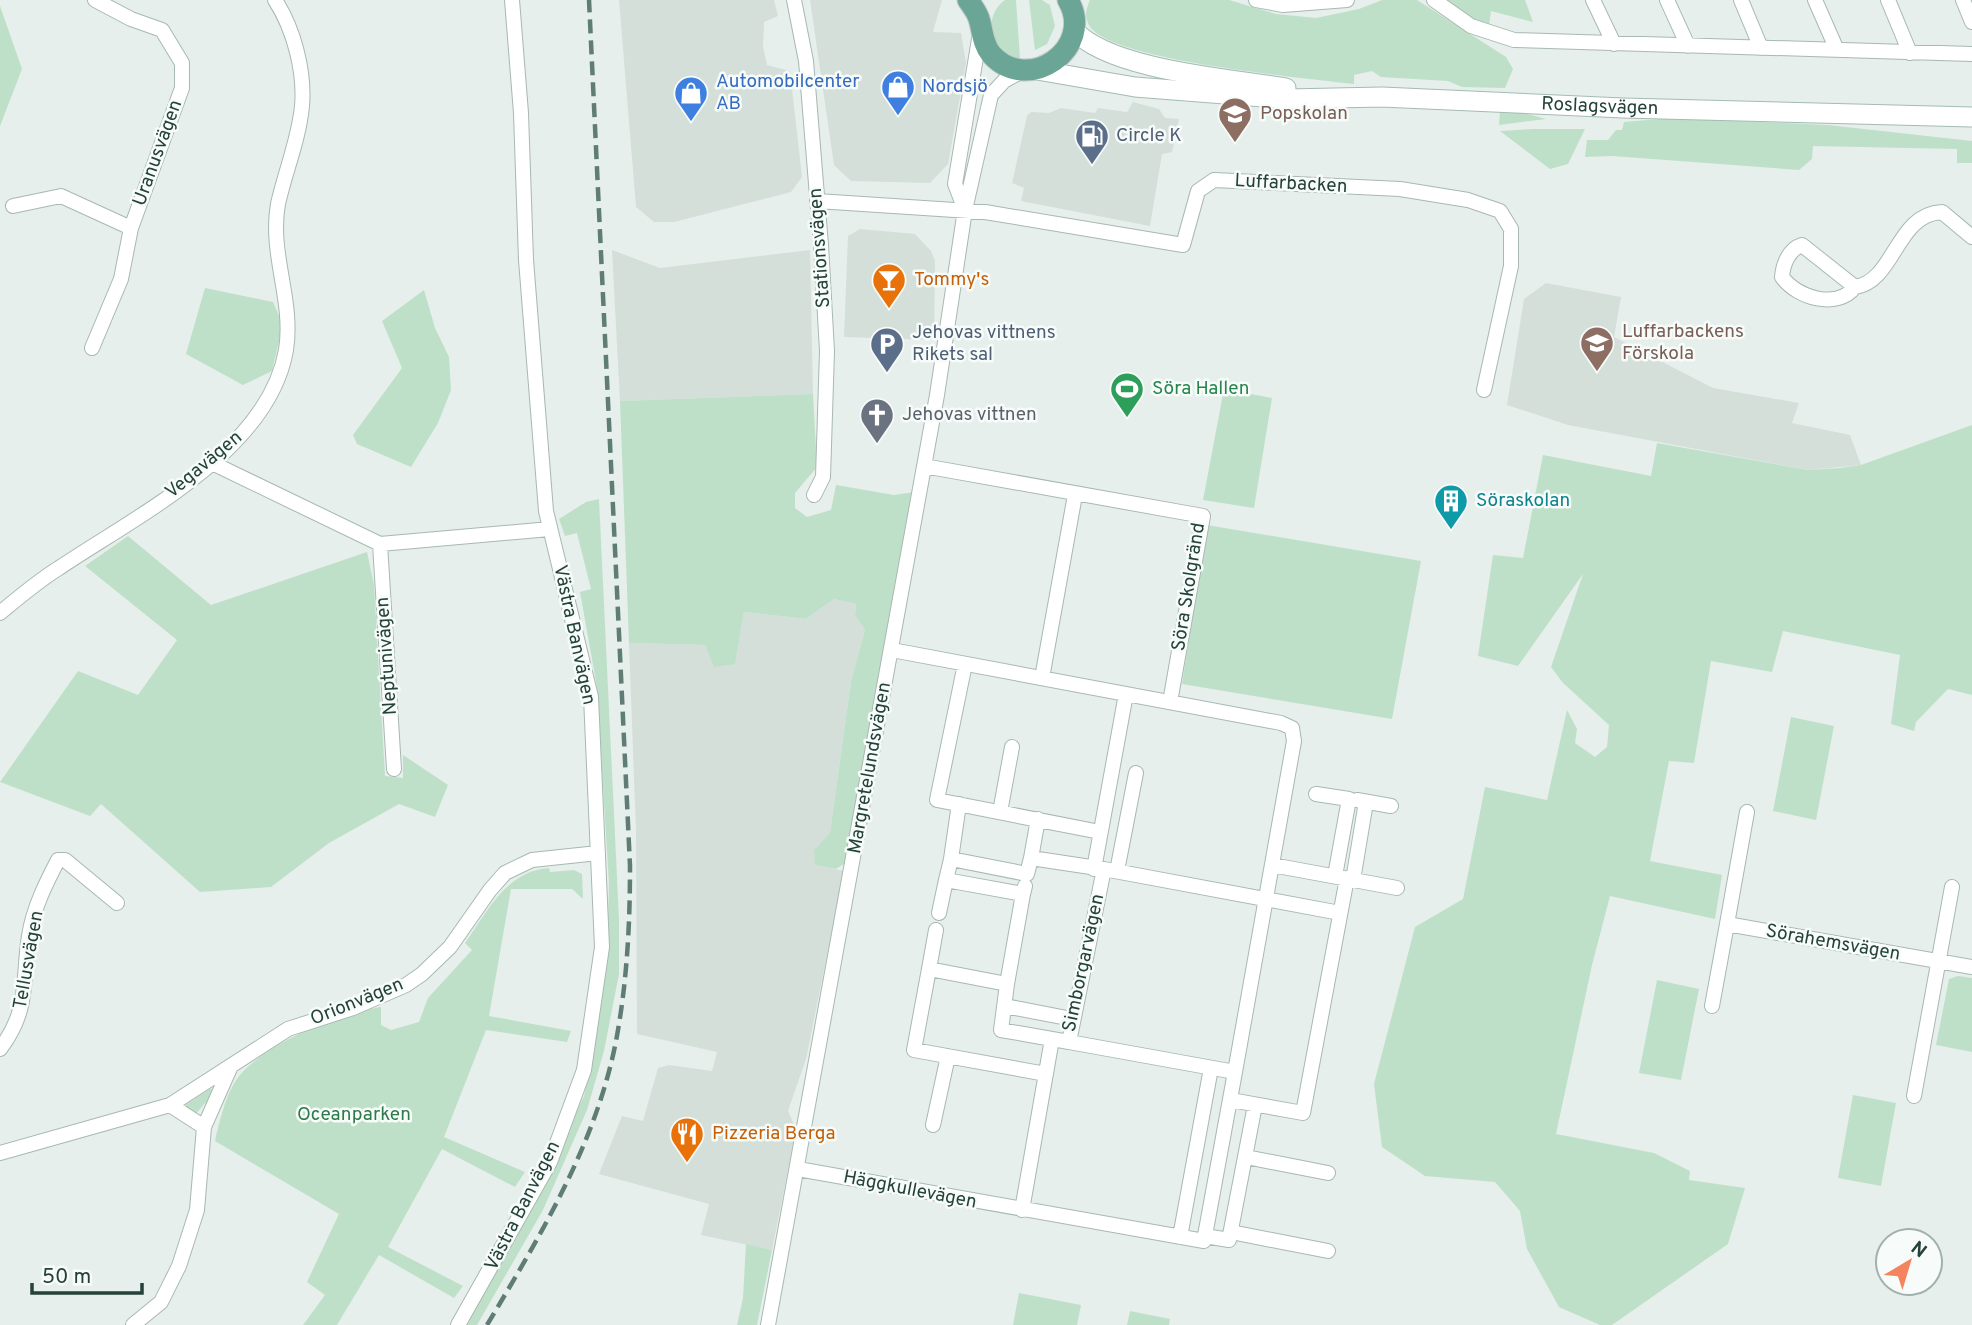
<svg xmlns="http://www.w3.org/2000/svg" width="1972" height="1325" viewBox="0 0 1972 1325" font-family="Overpass,sans-serif">
<style>
.built{fill:#d4dfda}
.green{fill:#bfe0c8}
.lines{fill:none;stroke-linecap:round;stroke-linejoin:round}
.street-casing{stroke:#a8b8b2;stroke-width:16}
.secondary-casing{stroke:#a4bbb3;stroke-width:21}
.primary-casing{stroke:#c2cac8;stroke-width:23}
.street{stroke:#fff;stroke-width:14}
.secondary{stroke:#fff;stroke-width:19}
.primary{stroke:#6aa596;stroke-width:21}
.rail{stroke:#5f7d75;stroke-width:4.5;stroke-dasharray:14 7;stroke-linecap:butt}
.labels{text-anchor:middle;dominant-baseline:central;stroke-width:5;stroke-linejoin:round;paint-order:stroke}
.shop-label{font-size:19px;fill:#366cbe;stroke:#f7fbf9;text-anchor:start}
.street-label{font-size:19px;fill:#24423a;stroke:#f7fbf9}
.education-label{font-size:19px;fill:#785e54;stroke:#f7fbf9;text-anchor:start}
.service-label{font-size:19px;fill:#4e5e75;stroke:#f7fbf9;text-anchor:start}
.food-label{font-size:19px;fill:#c56008;stroke:#f7fbf9;text-anchor:start}
.leisure-label{font-size:19px;fill:#27864d;stroke:#f7fbf9;text-anchor:start}
.worship-label{font-size:19px;fill:#5b616d;stroke:#f7fbf9;text-anchor:start}
.culture-label{font-size:19px;fill:#0d838f;stroke:#f7fbf9;text-anchor:start}
.park-label{font-size:19px;fill:#2d7a4b;stroke:#f7fbf9}
</style>
<rect width="100%" height="100%" fill="#e6efeb"/>
<path class="built" d="M619,0H774L778,16L764,22L763,47L767,65L790,71L802,177L791,192L674,222H654L636,207Z
M810,0H942L933,32L961,33L966,63L948,164L930,183L851,181L834,165Z
M1133,102L1159,109L1165,118L1179,119L1172,152L1162,154L1150,226L1021,201L1024,188L1012,183L1027,116L1031,112L1049,113L1061,108L1095,113L1098,108L1127,112Z
M860,229L915,234L931,251L935,261L934,340L844,337L848,236Z
M612,250L660,268L810,250L813,394L620,401Z
M1546,283L1621,297L1614,337L1713,388L1799,403L1792,423L1850,435L1861,465L1808,470L1568,425L1507,405L1524,299Z
M834,599L856,604L855,615L865,630L851,681L830,833L816,865L844,871L806,1059L788,1111L796,1129L772,1250L701,1235L709,1204L599,1174L622,1116L643,1121L658,1068L669,1065L712,1071L717,1052L637,1034L636,830L629,643L705,645L735,663L744,612L806,619Z"/>
<path class="green" d="M1005,0H1016L1020,59C1016,57 1008,56 1004,53C985,42 988,11 1005,0Z
M1029,0H1042L1050,5L1055,26L1047,44L1035,50Z
M1090,0H1229L1276,14L1316,18L1359,9L1382,0H1417L1506,57L1513,69L1505,88L1462,87L1448,81L1381,77L1372,71L1354,75V84C1309,78 1107,61 1089,25C1084,16 1086,9 1090,0Z
M1447,0H1525L1533,22L1491,11L1489,26L1461,16Z
M0,6L22,69L0,126Z
M1500,112L1524,113L1546,119L1499,125Z
M1671,118L1828,125L1972,141V163H1957V149L1813,146L1812,159L1799,170L1612,156L1585,157L1587,140H1608L1616,130H1622L1624,122Z
M1533,129H1585L1568,164L1550,169L1500,131Z
M205,288L273,302L283,325L272,371L243,385L186,354Z
M424,290L435,328L449,357L451,390L438,423L411,467L357,444L353,435L402,368L382,321Z
M1224,389L1272,398L1254,508L1203,500Z
M813,394L817,467L795,493V508L807,517L831,510L836,485L894,495L914,492L847,862L836,869L815,865L814,850L830,833L851,681L865,630L855,615L856,604L834,599L806,619L744,612L735,664L714,667L705,645L629,643L620,401Z
M1972,425V695L1948,689L1916,722L1914,731L1891,724L1900,655L1783,631L1772,672L1711,661L1694,763L1669,761L1650,861L1722,875L1715,919L1610,896L1592,965L1556,1134L1654,1153L1690,1171L1689,1180L1745,1188L1728,1244L1612,1325H1600L1559,1307L1527,1249L1520,1211L1495,1182L1425,1176L1382,1147L1374,1084L1415,927L1463,899L1485,787L1547,800L1567,710L1577,729L1575,743L1595,757L1607,747L1609,725L1563,683L1551,667L1583,574L1518,666L1478,656L1493,555L1523,558L1543,455L1651,476L1657,443L1808,470L1840,468L1861,465Z
M599,499L619,919V974L604,1051L587,1110L543,1210L477,1325H464L507,1254L584,1096L597,1033L607,952L609,884L597,687L580,592L591,589L577,533L565,536L559,519L586,502Z
M1207,525L1421,561L1392,719L1182,684Z
M128,536L211,605L367,552L374,585L385,776L403,778V755L448,785L435,817L399,804L329,843L271,887L200,892L101,804L90,816L0,782L78,671L138,695L177,640L85,566Z
M1791,717L1834,726L1816,820L1773,811Z
M549,868L550,872L574,870L582,874L583,899L572,889H511L489,1016L571,1031L567,1042L486,1030L444,1137L525,1172L515,1187L442,1149L388,1247L463,1286L454,1298L379,1255L337,1325H303L325,1295L307,1282L339,1214L215,1141C220,1120 226,1092 240,1075C269,1042 338,1013 381,1007V1025L391,1030L419,1022L428,998L472,950L465,943C488,911 506,871 549,868Z
M1958,976L1972,978V1052L1936,1045L1949,979Z
M1657,980L1699,989L1681,1080L1639,1073Z
M210,1089L215,1090L212,1106L205,1103L195,1115L182,1107Z
M1853,1095L1896,1103L1881,1186L1838,1178Z
M746,1244L772,1250L757,1325H737L743,1298Z
M1019,1293L1081,1305L1077,1325H1013Z
M1130,1311L1170,1319L1169,1325H1127Z"/>
<g class="lines">
<g class="street-casing">
<path id="street" d="M794,0L806,61L821,245L827,351L823,477L814,495
M1256,0L1283,5L1347,0
M1434,0L1471,26L1514,40L1972,54
M1593,0L1614,44
M1667,0L1688,46
M1741,0L1761,48
M1815,0L1837,50
M1888,0L1910,53
M1963,0L1972,22
M817,201L985,212L1183,245L1198,191L1214,180L1400,189L1468,200L1500,211L1511,229V266L1484,390
M13,206L61,196L131,228
M965,210L955,184L980,33
M1855,287C1837,310 1797,298 1782,277C1783,264 1789,249 1802,245L1855,287C1895,281 1896,214 1942,212L1972,237
M92,348L121,279L131,228L182,88V63L162,30L131,19L95,0
M210,462L380,544L550,529
M924,466L1203,516L1170,702
M380,544L394,769
M0,613C19,597 38,581 59,568C136,516 269,451 286,350C294,300 269,254 278,204C285,172 299,139 302,106C305,72 294,29 275,0
M892,650L1281,723L1292,728L1294,741L1235,1072
M965,664L937,800L1100,832
M1042,678L1075,495
M1316,794L1349,799L1335,876
M1357,800L1391,806
M959,804L951,859L1027,874L1031,858
M1000,812L1012,747
M1747,812L1727,924L1972,967
M951,859L946,880L1023,894L1025,886
M1272,865L1397,888
M1094,869L1126,694
M1104,869L1340,913
M1117,871L1136,773
M1353,880L1366,802
M939,913L946,880
M936,930L929,969L1007,984L1023,894
M929,969L914,1050L1046,1074
M1007,984L1001,1030L1069,1042L1104,869L1031,858L1038,819
M1005,1006L1072,1019
M1712,1006L1727,924
M0,1049C30,1010 22,981 29,936C33,909 46,883 58,860H65L117,903
M1914,1096L1952,887
M1231,1100L1303,1113L1347,878
M170,1105L204,1127
M933,1125L948,1056
M0,1153L170,1105L288,1029L353,1008L406,985L422,974L450,947L490,890L505,873L532,860L598,853
M1246,1157L1328,1173
M798,1169L1204,1241L1235,1072L1069,1042
M1022,1210L1052,1039
M1231,1232L1328,1251
M1205,1236L1229,1240L1255,1105
M1180,1237L1211,1068
M133,1325L161,1302L179,1266L197,1210L204,1127L231,1066
M458,1325L550,1162L584,1070L602,947L591,697L546,511L526,260L521,113L512,0
M768,1325L937,395L965,210L991,95L1004,81L1022,71"/>
</g>
<g class="secondary-casing">
<g id="secondary">
<path d="M1074,30C1109,70 1232,79 1286,88"/>
<path id="s1" d="M1037,70L1135,87L1287,99L1382,97L1623,108L1972,117"/>
</g>
</g>
<g class="primary-casing">
<path id="primary" d="M968,0C972,6 977,12 979,19C983,31 982,43 991,54C1028,96 1096,48 1068,0"/>
</g>
<use href="#street" class="street"/>
<use href="#secondary" class="secondary"/>
<use href="#primary" class="primary"/>
<path class="rail" d="M487,1325C540,1236 596,1144 616,1041C627,983 630,925 630,866L589,0"/>
</g>
<defs>
<g id="shop-pin" transform="scale(1.75)"><path d="M0 17L-7.5 6A9.5 9.5 0 1 1 7.5 6Z" fill="#3f7fe0" stroke="#f7fbf9"/><path d="M-5-2.5h2.3a2.7 3.5 0 0 1 5.4 0H5L5.5 6h-11ZM-1.5-2.5h3a1.5 2.3 0 0 0-3 0Z" fill="#fff"/></g>
<g id="school-pin" transform="scale(1.75)"><path d="M0 17L-7.5 6A9.5 9.5 0 1 1 7.5 6Z" fill="#8d6e63" stroke="#f7fbf9"/><path d="M0-5L7-2L0 1L-7-2ZM-4 1L0 2.5L4 1V4Q0 6-4 4Z" fill="#fff"/></g>
<g id="fuel-pin" transform="scale(1.75)"><path d="M0 17L-7.5 6A9.5 9.5 0 1 1 7.5 6Z" fill="#5c6f8a" stroke="#f7fbf9"/><path d="M-5.5-6h7V0h2V4h1.3V-2.5L3-4.5l.8-.8L6-3V5H2.5V1h-1V6h-7ZM-4.2-4.7v3.2H.2V-4.7Z" fill="#fff"/></g>
<g id="bar-pin" transform="scale(1.75)"><path d="M0 17L-7.5 6A9.5 9.5 0 1 1 7.5 6Z" fill="#e8710a" stroke="#f7fbf9"/><path d="M-6-5H6L.8 .8V4.5H3.5V6h-7V4.5H-.8V.8Z" fill="#fff"/></g>
<g id="parking-pin" transform="scale(1.75)"><path d="M0 17L-7.5 6A9.5 9.5 0 1 1 7.5 6Z" fill="#5c6f8a" stroke="#f7fbf9"/><path d="M-3.5-5.5H1a3.5 3.5 0 0 1 0 7H-1V5.5H-3.5ZM-1-3.4V-.6H.8a1.4 1.4 0 0 0 0-2.8Z" fill="#fff"/></g>
<g id="stadium-pin" transform="scale(1.75)"><path d="M0 17L-7.5 6A9.5 9.5 0 1 1 7.5 6Z" fill="#2e9e5b" stroke="#f7fbf9"/><path d="M0-5a6.5 5 0 1 0 0 10a6.5 5 0 1 0 0-10ZM-3.5-1.8h7v3.6h-7Z" fill="#fff"/></g>
<g id="church-pin" transform="scale(1.75)"><path d="M0 17L-7.5 6A9.5 9.5 0 1 1 7.5 6Z" fill="#6b7280" stroke="#f7fbf9"/><path d="M-1.2-6h2.4v3.5h3.3v2.4h-3.3V6h-2.4V-.1h-3.3v-2.4h3.3Z" fill="#fff"/></g>
<g id="building-pin" transform="scale(1.75)"><path d="M0 17L-7.5 6A9.5 9.5 0 1 1 7.5 6Z" fill="#0f9aa8" stroke="#f7fbf9"/><path d="M-4-6H4V6H1V3H-1V6H-4ZM-2.5-4.3h1.7v1.8h-1.7ZM.8-4.3h1.7v1.8H.8ZM-2.5-1h1.7V.8h-1.7ZM.8-1h1.7V.8H.8Z" fill="#fff"/></g>
<g id="restaurant-pin" transform="scale(1.75)"><path d="M0 17L-7.5 6A9.5 9.5 0 1 1 7.5 6Z" fill="#e8710a" stroke="#f7fbf9"/><path d="M-5-6h1v4h1v-4h1v4h1v-4h1v5L-1.5 .5V6h-2V.5L-5-1ZM5-6V6H3V1.5H1.5Q1.5-4 5-6Z" fill="#fff"/></g>
</defs>
<g fill-rule="evenodd">
<use href="#shop-pin" x="898" y="87"/>
<use href="#shop-pin" x="691" y="93"/>
<use href="#school-pin" x="1235" y="114"/>
<use href="#fuel-pin" x="1092" y="136"/>
<use href="#bar-pin" x="889" y="280"/>
<use href="#school-pin" x="1597" y="343"/>
<use href="#parking-pin" x="887" y="344"/>
<use href="#stadium-pin" x="1127" y="389"/>
<use href="#church-pin" x="877" y="415"/>
<use href="#building-pin" x="1451" y="501"/>
<use href="#restaurant-pin" x="687" y="1134"/>
</g>
<g class="labels">
<g class="shop-label">
<text x="716" y="82">Automobilcenter<tspan x="716" dy="22">AB</tspan></text>
<text x="922" y="87">Nordsjö</text>
</g>
<g class="street-label">
<text stroke="none"><textPath href="#s1" startOffset="565">Roslagsvägen</textPath></text>
<text transform="translate(158 153) rotate(-70)">Uranusvägen</text>
<text transform="translate(1291 184) rotate(3)">Luffarbacken</text>
<text transform="translate(820 248) rotate(-94)">Stationsvägen</text>
<text transform="translate(204 465) rotate(-40)">Vegavägen</text>
<text transform="translate(1189 587) rotate(-81)">Söra Skolgränd</text>
<text transform="translate(574 635) rotate(78)">Västra Banvägen</text>
<text transform="translate(387 656) rotate(-94)">Neptunivägen</text>
<text transform="translate(870 768) rotate(-80)">Margretelundsvägen</text>
<text transform="translate(1833 943) rotate(10)">Sörahemsvägen</text>
<text transform="translate(29 960) rotate(-80)">Tellusvägen</text>
<text transform="translate(1084 963) rotate(-78)">Simborgarvägen</text>
<text transform="translate(357 1002) rotate(-22)">Orionvägen</text>
<text transform="translate(910 1190) rotate(11)">Häggkullevägen</text>
<text transform="translate(523 1206) rotate(-63)">Västra Banvägen</text>
</g>
<g class="education-label">
<text x="1260" y="114">Popskolan</text>
<text x="1622" y="332">Luffarbackens<tspan x="1622" dy="22">Förskola</tspan></text>
</g>
<g class="service-label">
<text x="1116" y="136">Circle K</text>
<text x="912" y="333">Jehovas vittnens<tspan x="912" dy="22">Rikets sal</tspan></text>
</g>
<g class="food-label">
<text x="914" y="280">Tommy's</text>
<text x="712" y="1134">Pizzeria Berga</text>
</g>
<g class="leisure-label">
<text x="1152" y="389">Söra Hallen</text>
</g>
<g class="worship-label">
<text x="902" y="415">Jehovas vittnen</text>
</g>
<g class="culture-label">
<text x="1476" y="501">Söraskolan</text>
</g>
<g class="park-label">
<text x="354" y="1115">Oceanparken</text>
</g>
</g>
<g transform="translate(1909 1262) rotate(38)"><circle r="33" fill="#f7fbf9" stroke="#a3b1ad" stroke-width="2"/>
<path d="M0-5L12 26L0 18L-12 26Z" fill="#f4845f"/>
<text y="-10" font-size="19" font-weight="bold" text-anchor="middle" fill="#24423a">N</text>
</g>
<path d="M32 1283v10h110v-10" fill="none" stroke="#24423a" stroke-width="3.5"/>
<text x="42" y="1283" font-size="21" fill="#24423a" stroke="#f7fbf9" stroke-width="5" paint-order="stroke">50 m</text>
</svg>
